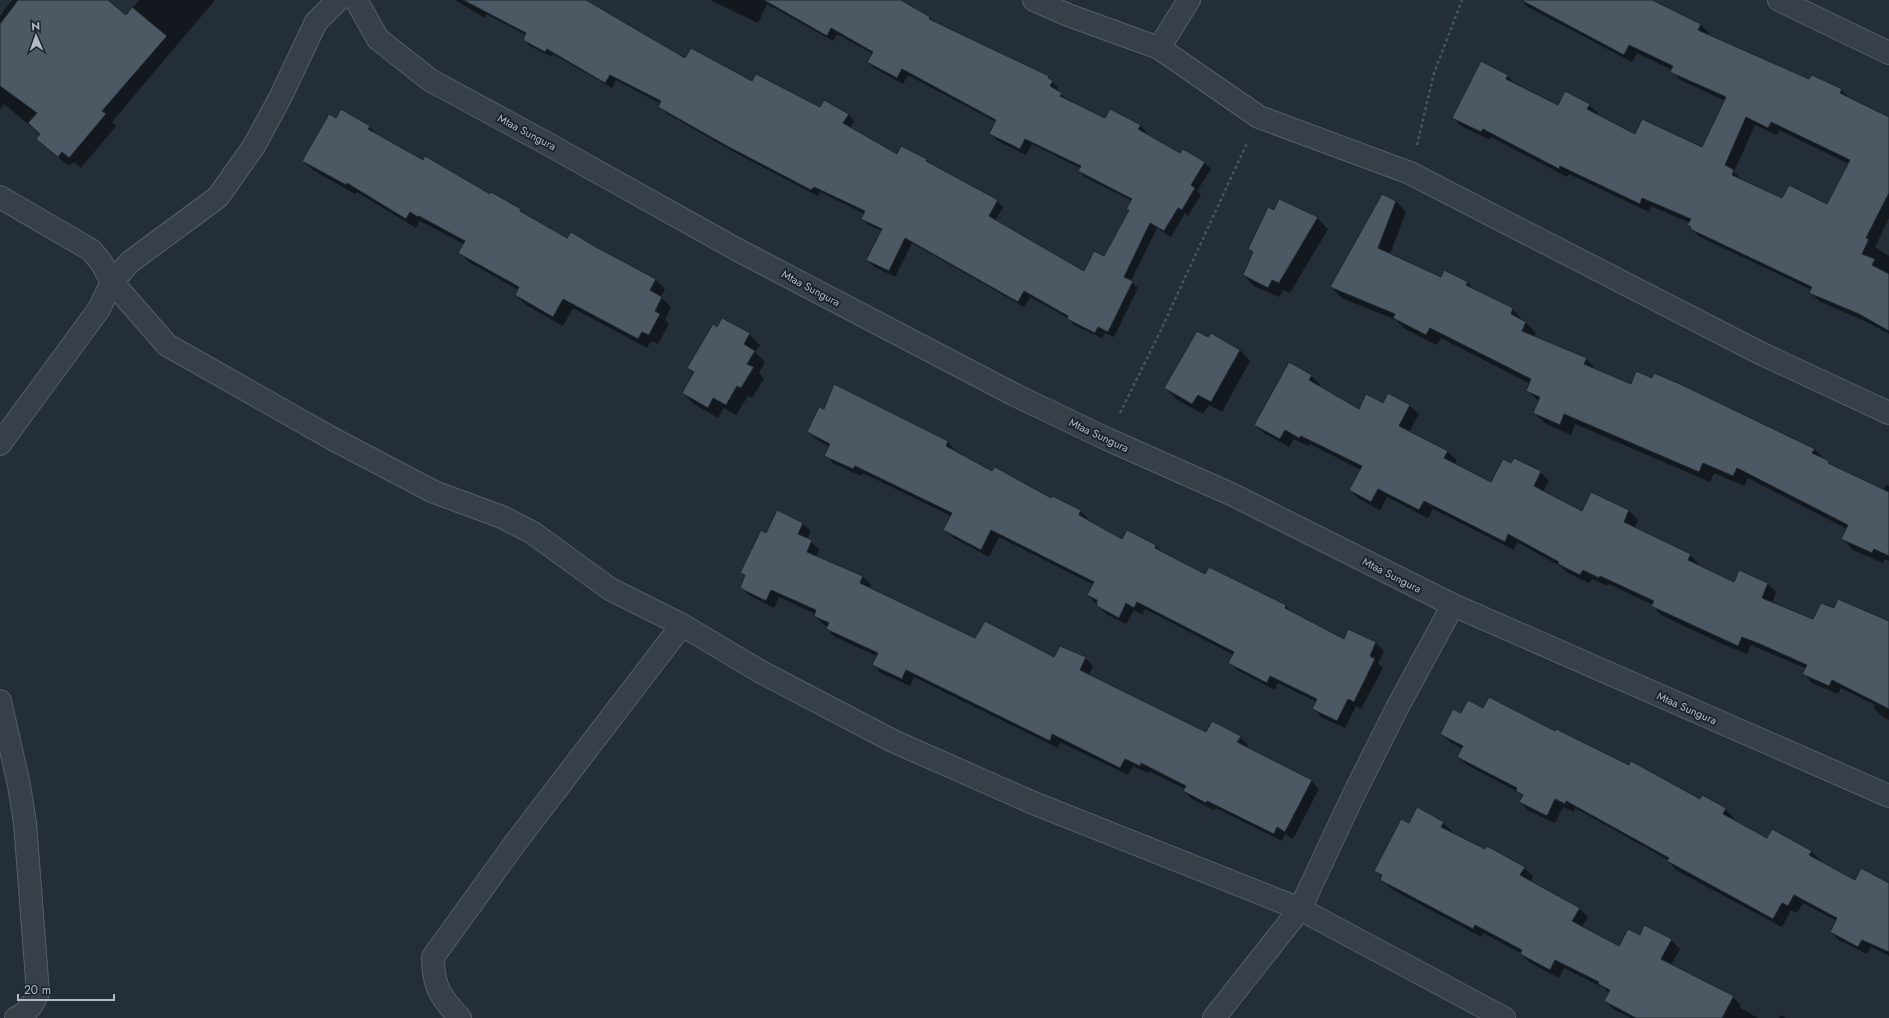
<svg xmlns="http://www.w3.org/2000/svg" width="1889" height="1018" viewBox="0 0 1889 1018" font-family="Jost,sans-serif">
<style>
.shadow{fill:#0007;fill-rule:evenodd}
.building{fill:#4c5864;stroke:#1e2730;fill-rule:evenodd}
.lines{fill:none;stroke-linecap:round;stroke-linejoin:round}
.minor-casing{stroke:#555e67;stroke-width:24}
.path{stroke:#455859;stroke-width:2.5;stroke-dasharray:3 3;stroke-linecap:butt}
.minor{stroke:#374049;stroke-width:22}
.labels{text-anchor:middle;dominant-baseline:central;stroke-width:4;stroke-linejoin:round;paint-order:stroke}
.street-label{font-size:11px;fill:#b2bbc5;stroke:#1c252e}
</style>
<rect width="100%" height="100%" fill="#232e38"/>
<path class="shadow" d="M12,0H107L126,16L139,0H215L112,122L116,126L81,168L74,162L69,166L48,149L38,139L41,135L4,104L0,109V16Z
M455,0H584L686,59L821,109L848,114L854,121L850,128L897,155L926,159L932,165L997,201L1003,207L995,221L1084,272L1105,257L1129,210L1127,208L1132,201L1085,177L1079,171L1080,168L1032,144L1026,155L996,140L990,133L996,122L908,75L903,84L874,68L868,62L873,54L837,34L833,41L767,4L758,23L710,0H875L930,17L935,23L1048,77L1058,88L1057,91L1068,100L1106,120L1140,125L1146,132L1145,134L1181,154L1204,162L1211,169L1197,191L1201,195L1188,216L1185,213L1171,237L1157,228L1131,281L1138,288L1114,337L1105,333L1102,338L1074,325L1068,318L1030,297L1024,307L912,243L895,277L873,266L867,259L882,231L869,225L863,219L865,214L820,192L818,196L734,152L666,113L660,107L661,104L616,80L612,88L553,54L552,57L530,46L524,40L526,35L486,14L485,18Z
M1521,0H1650L1701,25L1709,33L1708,35L1810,81L1841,90L1850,98L1889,118V218L1875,247L1889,256V334L1869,323L1819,301L1811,293L1812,290L1700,237L1691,229L1689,225L1690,223L1651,206L1649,212L1569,174L1567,177L1491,137L1490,140L1461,126L1453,118L1507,76L1516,84L1559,107L1589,105L1598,113L1597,115L1635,135L1703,149L1726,101L1680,80L1672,71V70L1637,53L1632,62L1528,7ZM1755,125L1777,135L1779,130L1849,164L1828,205L1783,200L1742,181V180L1734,172Z
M337,119L369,127L378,135L423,162L490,196L491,194L567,239L593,247L656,280L665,289L661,297L671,307L665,320L669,324L658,344L651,341L647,348L573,308L563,326L526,305L516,295L519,290L469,262L460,253L464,244L420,221L416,228L357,192L355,194L313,170L303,161Z
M1396,201L1406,212L1390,254L1442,278L1467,282L1476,291L1512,309L1536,333L1534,337L1586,359L1597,370L1631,385L1814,449L1832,466L1883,490L1886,484L1889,486V561L1885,559L1883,563L1853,550L1843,539L1847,529L1748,478L1744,486L1714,473L1710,482L1575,424L1571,435L1545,423L1534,413L1539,402L1528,390L1531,384L1441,338L1437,345L1405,329L1396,320L1342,298L1331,287Z
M1317,218L1328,229L1290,293L1283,290L1279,297L1254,286L1244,275L1254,254L1249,249Z
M718,328L749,334L760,345L755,352L765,362L759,373L764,379L752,398L748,396L736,415L724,408L718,418L694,404L683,393L694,374L688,368Z
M1240,350L1250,361L1222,412L1209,405L1203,414L1176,399L1165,388Z
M1311,376L1320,384L1319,387L1359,410L1383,404L1388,395L1410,406L1419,414L1409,432L1448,452L1457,460L1454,464L1492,483L1512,464L1540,472L1549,481L1543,492L1582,513L1592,493L1629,511L1638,520L1634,528L1690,555L1699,564L1698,566L1735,583H1767L1776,592L1772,603L1814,620L1889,644V720L1883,717L1874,708L1875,705L1841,688L1838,694L1812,683L1804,674L1807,669L1751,645L1747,654L1720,643L1661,615L1653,606V605L1609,584L1608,586L1592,579L1589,583L1568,573L1560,566L1517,542L1514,550L1433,509L1428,518L1387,497L1380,510L1359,499L1350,490L1361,470L1310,444L1308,446L1294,439L1289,447L1264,433L1255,424Z
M835,386L948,442L955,450L954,451L993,473L1080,511L1088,519L1087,520L1123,540L1128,531L1156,546L1163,553L1205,575L1209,568L1286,606L1294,614L1344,640L1349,630L1376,643L1384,651L1378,663L1383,668L1361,709L1356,706L1345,728L1321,717L1314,709L1317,702L1278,683L1275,690L1237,670L1230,662L1234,655L1145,609L1142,615L1134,610L1126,624L1106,614L1088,595L1094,585L999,537L989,557L952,537L944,529L951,516L863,473L861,476L833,463L826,455L830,447L816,439L808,432L824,411Z
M777,511L803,524L811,531L807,539L819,549L816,557L863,577L871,585L869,589L976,640L1054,659L1085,658L1093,666L1088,676L1206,733L1240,737L1248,745L1246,748L1311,781L1319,789L1293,839L1285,834L1282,841L1216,808L1214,810L1192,799L1184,791L1185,789L1149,771L1148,773L1133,766L1128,775L1060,742L1058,748L914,677L910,686L881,673L873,665L877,656L835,637L827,629L828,627L823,624L815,616L816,614L779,597L774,608L749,595L741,587L746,577L741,573L767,534ZM1238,738H1241L1236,747L1234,746Z
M1483,709L1555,732L1700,800L1725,809L1734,818L1733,820L1768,839L1811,851L1820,860L1819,862L1856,881L1889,884V956L1871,947L1867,954L1839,940L1831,932L1837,921L1803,903L1797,913L1791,910L1782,927L1676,870L1668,860L1575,808L1574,812L1563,807L1555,823L1529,811L1520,802L1523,797L1518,792L1467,765L1458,757L1463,749L1450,742L1441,734L1462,714Z
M1443,823L1452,831L1451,833L1524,868L1533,876L1530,882L1579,908L1588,917L1582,927L1619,947L1640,937L1645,927L1671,940L1680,949L1671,965L1733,997L1741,1006L1740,1008L1758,1018H1631L1613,1009L1605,1001L1609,993L1604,988L1564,968L1559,978L1529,962L1521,953L1483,933L1481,937L1390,888L1375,870L1409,824ZM1577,910H1579L1570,925L1569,924Z
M1781,1015L1786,1018H1779Z"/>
<path class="building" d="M18,0H108L126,15L132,7L167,36L102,111L106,114L69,158L62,152L58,157L36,139L40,134L28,123L37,113L0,86V24Z
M463,0H586L685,58L691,48L752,81L756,74L820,107L824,100L849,114L843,123L897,154L901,146L927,159L926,161L998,200L989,216L1084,271L1094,251L1104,256L1129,210L1126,209L1132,199L1078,171L1081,166L1025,139L1020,149L989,134L996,120L902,69L897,78L867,62L873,52L831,28L827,36L764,0H901L930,17L929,19L1049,76L1048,78L1053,81L1050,86L1062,93L1060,96L1105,118L1110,109L1141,125L1138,129L1180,153L1183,149L1205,162L1191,185L1195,188L1182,210L1178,208L1164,231L1150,223L1124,277L1133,281L1108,332L1098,327L1095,333L1067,319L1068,316L1024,291L1018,302L905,238L889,271L866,260L882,229L861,219L865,211L814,187L811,190L727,146L658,107L661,101L610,75L605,83L547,49L545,52L523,40L526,33Z
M1521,0H1652L1701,24L1698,30L1809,79L1812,75L1842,89L1840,93L1889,117V193L1866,238L1869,239L1862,254L1875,259L1872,265L1889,274V331L1859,314L1809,293L1812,287L1690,229L1691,227L1687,225L1691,219L1642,198L1640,204L1560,166L1559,169L1483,129L1481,132L1452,118L1481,61L1508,75L1506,79L1558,105L1565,91L1590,104L1587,109L1635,134L1642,119L1702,147L1726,97L1670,72L1673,66L1629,45L1624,55ZM1746,117L1768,128L1771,122L1850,160L1827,204L1789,185L1782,198L1732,175L1734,170L1725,165Z
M341,109L370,126L368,129L423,160L425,156L490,194L491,192L521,209L520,211L567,238L571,232L594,246L656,279L650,290L662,297L655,311L660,314L649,335L642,332L638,339L563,299L553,317L515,295L519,287L458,253L465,241L419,216L418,217L410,212L406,219L347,183L346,185L302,161L329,114L336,118Z
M1382,194L1396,201L1378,248L1441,277L1444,270L1468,282L1466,285L1513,308L1511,314L1526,322L1522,331L1587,358L1584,364L1631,384L1636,371L1652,378L1654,373L1680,384L1815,449L1812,453L1829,461L1828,463L1889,492V556L1874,549L1872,553L1841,539L1848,525L1737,468L1733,476L1703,463L1699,472L1564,414L1560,425L1533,413L1540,397L1526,391L1531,379L1430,328L1426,335L1393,318L1395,314L1330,287Z
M1279,199L1318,217L1279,283L1272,280L1268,288L1243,275L1253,252L1248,249L1268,207L1274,210Z
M722,318L750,333L744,344L755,351L747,364L754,367L741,388L737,386L726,405L713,398L708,408L682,393L694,372L687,368L713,324L717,327Z
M1197,331L1208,337L1211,333L1240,350L1211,402L1198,395L1192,404L1164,388Z
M1289,362L1312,375L1309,380L1359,409L1366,394L1383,403L1388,393L1410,405L1399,426L1448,451L1444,458L1491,482L1503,459L1511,463L1514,458L1541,471L1534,486L1582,511L1591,492L1629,510L1624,522L1691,554L1688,560L1734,582L1739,570L1768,583L1762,598L1813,619L1821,603L1834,608L1838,599L1889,621V709L1832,680L1829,686L1802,674L1807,665L1760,644L1742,637L1738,646L1651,606L1654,601L1600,576L1599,578L1583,570L1580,575L1558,564L1559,562L1508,534L1505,542L1424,501L1419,510L1378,489L1371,502L1349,490L1362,466L1301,436L1299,438L1285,430L1280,439L1254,425Z
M834,384L948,441L946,446L992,471L995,467L1051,498L1052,496L1081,510L1079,515L1122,539L1127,530L1156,545L1155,548L1205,574L1209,567L1286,605L1285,608L1344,639L1348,629L1376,642L1370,656L1375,659L1354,702L1348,699L1337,721L1312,709L1317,699L1270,676L1267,683L1228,663L1234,652L1137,602L1134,608L1126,603L1119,618L1097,606V600L1087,595L1094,582L991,530L981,550L943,530L952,513L855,466L853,469L824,456L830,444L807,432L819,407L824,409Z
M777,510L803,523L798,534L812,540L807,552L863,576L860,583L975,638L985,621L1054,657L1060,646L1086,657L1080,670L1206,732L1212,721L1241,736L1237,742L1312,780L1285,832L1277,827L1274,834L1207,801L1206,803L1183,791L1186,786L1141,763L1140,766L1125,759L1120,768L1052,734L1050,741L906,670L902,679L872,665L878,653L826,629L829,623L814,616L816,610L771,590L766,601L740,588L745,575L740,573L761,530L766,533Z
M1489,697L1555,731L1556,729L1629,765L1631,761L1700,799L1702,795L1726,808L1723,814L1767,838L1772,829L1812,851L1809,855L1855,880L1861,868L1889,883V952L1862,940L1858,947L1830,932L1837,918L1794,895L1788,906L1782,903L1773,919L1667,861L1669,858L1566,801L1565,804L1555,799L1547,816L1519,802L1523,795L1516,791L1517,788L1457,757L1463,746L1440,734L1453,709L1461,713L1468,700L1483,708Z
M1417,807L1444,822L1441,827L1485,849L1487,846L1525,867L1520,875L1580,908L1572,921L1619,946L1628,929L1640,935L1644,925L1672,939L1661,959L1734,996L1722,1018H1636L1604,1001L1610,990L1598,984L1599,982L1555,960L1550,970L1520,954L1522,950L1475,925L1473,929L1380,880L1382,875L1374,871L1401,819L1409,823Z"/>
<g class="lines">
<g class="minor-casing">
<path id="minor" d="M356,0L378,39L430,80L546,143L736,249L1015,395L1107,439L1231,494L1453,605L1889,796
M1034,0L1068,15L1159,48L1259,117L1410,173L1760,353L1889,413
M1779,0L1889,53
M1159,48L1189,0
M0,197L91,250L101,262L112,282L167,345L333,439L434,492L502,517L533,533L610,589L682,625L761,672L893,741L1031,802L1300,909L1504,1018
M0,444L99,309L112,282L130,262L218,197L254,146L280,98L316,22L338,0
M0,701L19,785L25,823L38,993C33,1004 27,1014 16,1018
M460,1018C440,997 433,986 433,957L516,842L682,625
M1214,1018L1300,909L1352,798L1398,706L1453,605"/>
</g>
<path class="path" d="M1417,145L1434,73L1462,0
M1120,413L1160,332L1247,143"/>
<use href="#minor" class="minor"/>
</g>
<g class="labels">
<g class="street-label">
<text transform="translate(527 132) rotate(28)">Mtaa Sungura</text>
<text transform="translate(811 288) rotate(28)">Mtaa Sungura</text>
<text transform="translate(1099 435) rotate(25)">Mtaa Sungura</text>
<text transform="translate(1392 575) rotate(27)">Mtaa Sungura</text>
<text transform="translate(1687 708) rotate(24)">Mtaa Sungura</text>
</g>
</g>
<g transform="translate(36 36) rotate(358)" stroke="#1c252e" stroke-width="3" paint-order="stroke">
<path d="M0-3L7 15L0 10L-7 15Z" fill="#b2bbc5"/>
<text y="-6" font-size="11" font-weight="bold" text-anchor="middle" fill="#b2bbc5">N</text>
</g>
<path d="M18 994v6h96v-6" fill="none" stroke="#b2bbc5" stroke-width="2"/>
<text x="24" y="994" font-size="12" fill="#b2bbc5" stroke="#1c252e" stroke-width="3" paint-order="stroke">20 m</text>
</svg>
